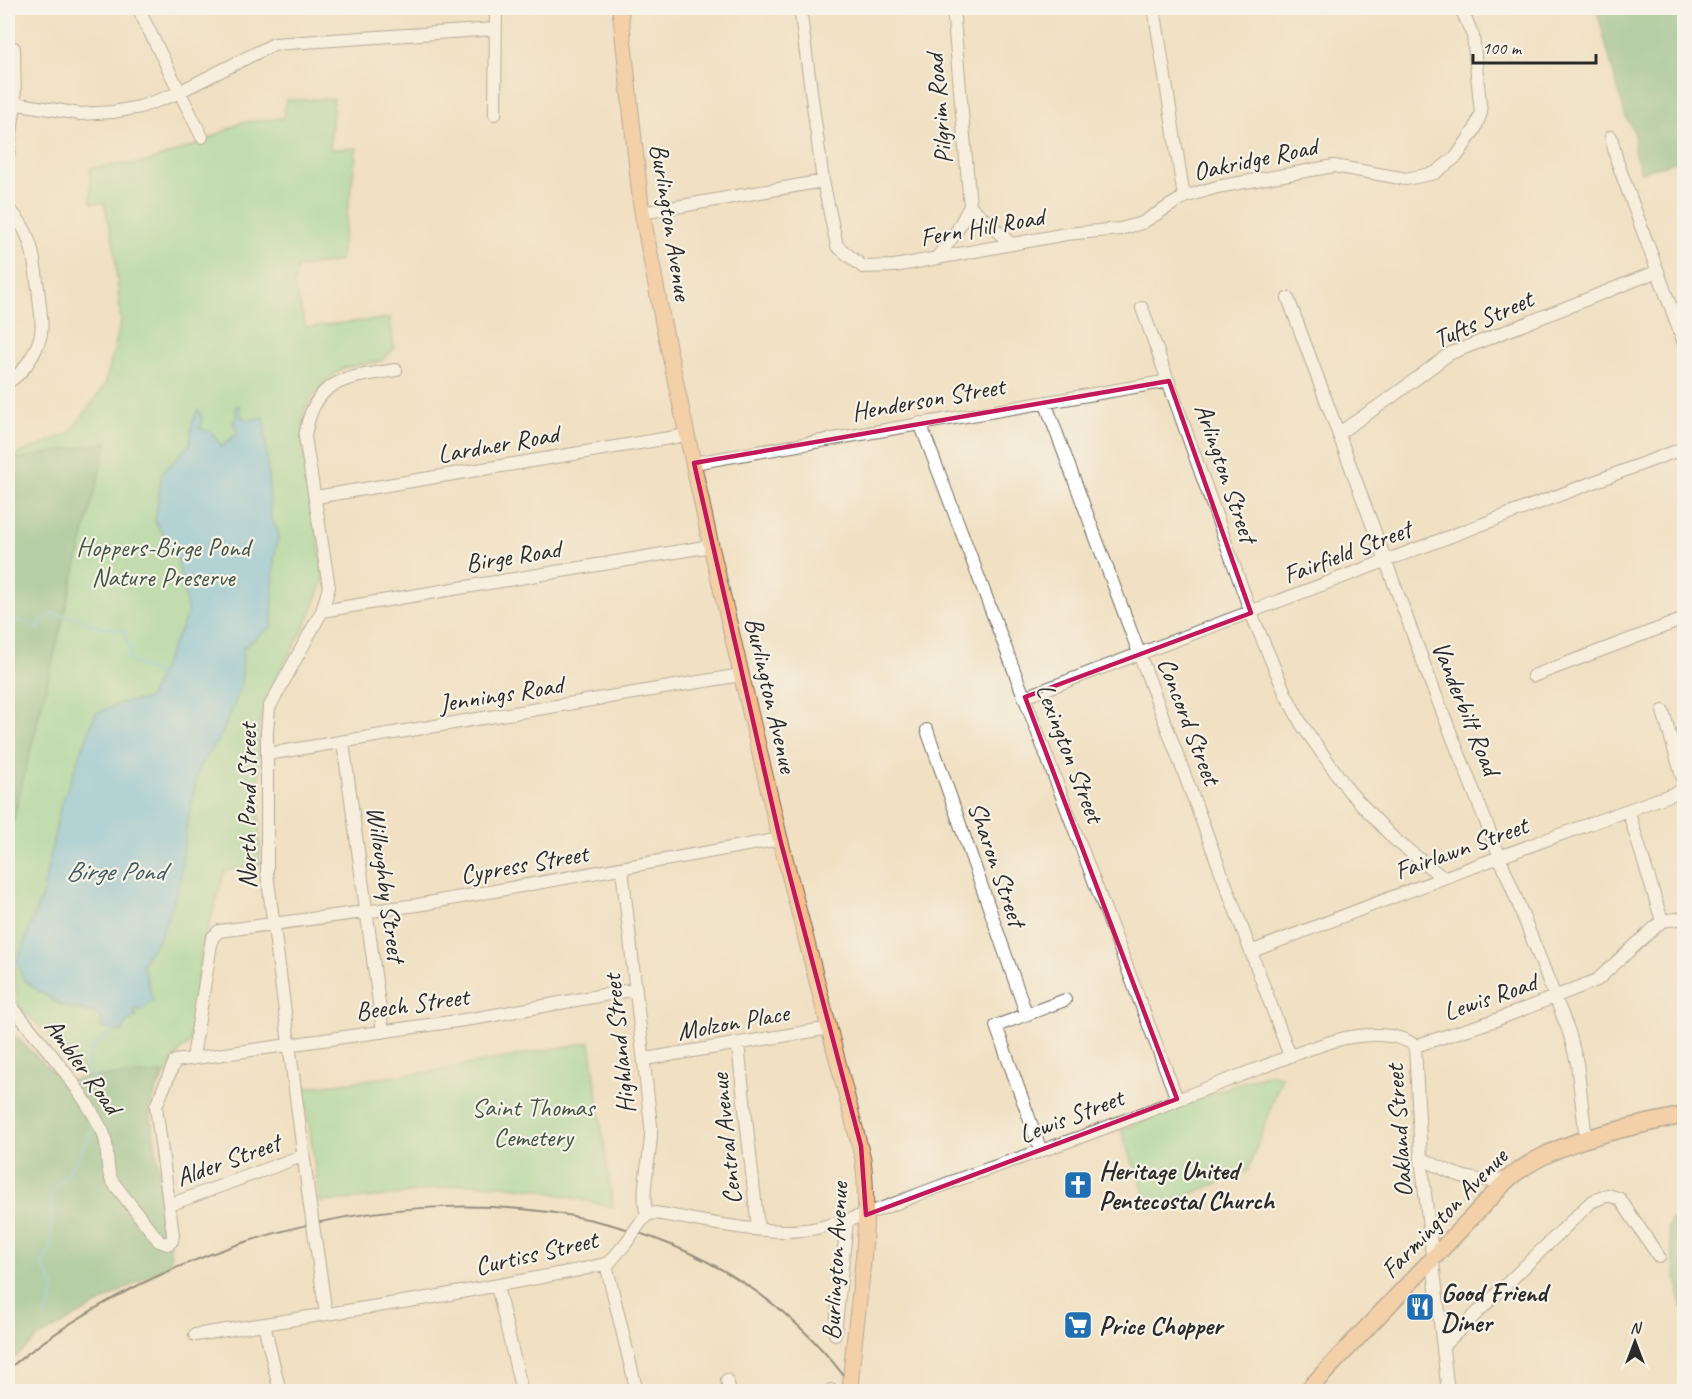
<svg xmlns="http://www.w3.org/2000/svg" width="1692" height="1399" viewBox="0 0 1692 1399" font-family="Caveat,sans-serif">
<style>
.green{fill:#8ad897;stroke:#5a8261;stroke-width:1.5}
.forest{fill:#6fb880;stroke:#4d7256;stroke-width:1.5}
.water{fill:#69c1e6;stroke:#4a7688;stroke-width:1.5}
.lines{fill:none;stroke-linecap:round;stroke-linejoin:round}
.stream{stroke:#69c1e6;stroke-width:2}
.minor-casing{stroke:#706a60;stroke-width:14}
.major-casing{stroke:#706a60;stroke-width:17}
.highway-casing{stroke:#706a60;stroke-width:19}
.minor{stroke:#fff;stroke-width:12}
.major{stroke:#f9bc8a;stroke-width:15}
.highway{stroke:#f9bc8a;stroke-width:16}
.rail{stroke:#2b2b2b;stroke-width:2}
.minor-bridge-casing{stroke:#706a60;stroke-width:14;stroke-linecap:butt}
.major-bridge-casing{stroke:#706a60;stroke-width:17;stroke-linecap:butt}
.minor-bridge{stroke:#fff;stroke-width:12}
.major-bridge{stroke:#f9bc8a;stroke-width:15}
.marked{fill:none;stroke:#c2185b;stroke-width:4.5;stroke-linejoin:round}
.labels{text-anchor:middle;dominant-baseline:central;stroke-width:4.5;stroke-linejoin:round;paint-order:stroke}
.street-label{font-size:26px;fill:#2b2b2b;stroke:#f7f3e8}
.park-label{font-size:26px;fill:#435646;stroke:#f7f3e8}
.poi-label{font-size:26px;font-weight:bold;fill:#2b2b2b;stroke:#f7f3e8;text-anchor:start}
.water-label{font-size:27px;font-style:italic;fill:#3e5863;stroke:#f7f3e8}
</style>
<rect width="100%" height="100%" fill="#f7f3e8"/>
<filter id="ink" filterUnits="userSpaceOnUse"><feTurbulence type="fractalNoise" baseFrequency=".0167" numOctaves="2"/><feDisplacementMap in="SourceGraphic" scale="12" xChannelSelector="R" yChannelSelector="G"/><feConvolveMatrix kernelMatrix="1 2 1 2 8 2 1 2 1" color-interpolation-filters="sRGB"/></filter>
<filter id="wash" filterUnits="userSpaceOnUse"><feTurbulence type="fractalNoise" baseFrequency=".008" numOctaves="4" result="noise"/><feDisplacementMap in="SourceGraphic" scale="24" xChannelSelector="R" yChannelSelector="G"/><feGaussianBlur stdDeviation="1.35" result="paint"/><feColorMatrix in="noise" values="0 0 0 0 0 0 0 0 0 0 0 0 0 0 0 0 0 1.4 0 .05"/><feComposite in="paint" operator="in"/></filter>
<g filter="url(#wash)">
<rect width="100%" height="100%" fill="#f1e0c2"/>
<path class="green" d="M334,99L330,149L357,148L340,261L297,268L294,284L306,327L390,318L394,349L381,361L343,368L323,384L305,408L302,438L324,580L306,624L264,702L259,728L260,865L225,871L202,949L189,1044L181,1049L156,1090L114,1114L72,1055L18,1006L8,919V463L16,462V455L70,433L105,385L121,322L114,245L104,203H91L90,168L147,162L196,145L242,122L283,118L286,100Z
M590,1042L613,1207L540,1190L503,1185L463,1184L390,1196L320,1202L304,1088L434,1071Z
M1270,1074L1282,1076L1248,1171L1151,1210L1121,1130L1239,1083Z"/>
<path class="forest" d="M1596,8H1684V159L1641,172L1634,151L1635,134L1625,115Z
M107,442L8,841V461Z
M8,1036H15L54,1073L61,1084L83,1077L163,1073L150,1107L171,1255L170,1264L39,1337L8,1364Z
M1684,1210V1309L1681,1306L1668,1228L1671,1220Z"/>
<path class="water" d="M239,405L241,416L248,420L264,417L271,518L278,531V538L274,559L272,626L243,648L241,688L222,734L199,767L186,830L179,888L160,937L142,963L153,1000L140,1011L136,1008L133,1010L137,1016L125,1023L123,1032L101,1028L102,1020L97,1014L61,1005L37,990L23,979L17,961L42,895L60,808L96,713L124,702L148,699L188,613L177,558L155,521L162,473L190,444L192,423L198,410L202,418L200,428L212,433L222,447L238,432L233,422L236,420V406Z"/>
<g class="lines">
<path class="stream" d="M8,620C19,618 29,624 39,631V623L53,614L78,618L102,628L123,630L130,648L129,660L160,675
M102,1112C101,1080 67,1055 111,1034L112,1027
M44,1317L50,1308L54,1286L41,1264L51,1249V1194L80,1155L93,1127"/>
</g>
</g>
<g filter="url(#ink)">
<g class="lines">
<g class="minor-casing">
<path id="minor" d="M138,8L202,137
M800,8L823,181L837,246L863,267L895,266L1066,234L1120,229L1142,223L1184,197L1217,187L1334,166L1406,179L1435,173L1457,156L1475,129L1481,113L1473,36L1461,8
M953,8L970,206L1011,244
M1154,8L1184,197
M8,102L80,114L113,112L140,107L173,95L274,44L495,29
M495,114L496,8
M1611,137L1617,161L1684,343
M8,156L15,103L14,48
M8,209C34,230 35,266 39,297C40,309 43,323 41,334C37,352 23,374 8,382
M642,213L823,181
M938,256L955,234L970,206
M1288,298L1431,683L1569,1032L1577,1063L1586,1139
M1142,308L1251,613L1286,695L1302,725L1349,791L1394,839L1442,877
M1045,402L1290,1056
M920,423L1177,1099
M1339,433L1393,396L1449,354L1658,271
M694,463L1169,381
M316,497L687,435
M322,611L711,546
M1533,676L1684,619
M1025,697L1684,448
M1663,711L1684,783
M927,730L1026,1013
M343,742L383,1032
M268,754L741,675
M1628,810L1662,921
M622,869L651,1125C653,1154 639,1187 647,1215
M1253,951C1396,895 1540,841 1684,790
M8,1002C41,1042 79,1084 103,1132C110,1147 104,1165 112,1181L159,1241L167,1244L172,1241L173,1235L156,1106L175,1061L478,1018L636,989
M738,1045L758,1228
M1415,1046L1421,1158L1448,1392
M1415,1046L1496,1020L1597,980L1662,921L1684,918
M193,1057L212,938L219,931L417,905L780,839
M645,1059L830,1028
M1041,1151L996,1026L1065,1000
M1421,1158C1451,1173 1475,1186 1509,1178
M169,1205L302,1156
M310,1206L267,873V733L269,708L322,611L329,587L305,437C313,378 346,378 396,370
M640,1223L647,1215L655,1213C702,1220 770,1238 817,1228C860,1219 900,1201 941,1186C993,1166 1047,1150 1099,1130C1153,1110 1206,1088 1260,1068C1288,1057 1316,1045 1345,1038C1366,1034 1399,1032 1415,1046
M316,1244L326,1314
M606,1264L637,1392
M497,1286L522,1392
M264,1324L280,1392
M835,1334L847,1221
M195,1335L434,1297L579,1270L609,1263L626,1243
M1444,1345L1591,1202L1608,1195L1620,1199L1659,1257
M727,1380L730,1392
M831,1392V1390
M1681,1392L1684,1391"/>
</g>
<g class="major-casing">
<path id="major" d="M620,8L641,206L663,323L711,546L780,839L863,1159C872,1230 857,1303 851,1375"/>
</g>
<g class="highway-casing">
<path id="highway" d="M1306,1392L1509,1178C1559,1138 1624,1129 1684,1115"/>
</g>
<use href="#minor" class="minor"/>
<use href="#major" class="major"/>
<use href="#highway" class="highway"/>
<path class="rail" d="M8,1369C237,1180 663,1118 856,1392"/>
<g class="minor-bridge-casing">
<path id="minor-bridge" d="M310,1206L316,1244
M626,1243L640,1223"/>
</g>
<g class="major-bridge-casing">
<path id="major-bridge" d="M850,1392L851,1375"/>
</g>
<use href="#minor-bridge" class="minor-bridge"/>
<use href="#major-bridge" class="major-bridge"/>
</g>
</g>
<path d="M0 0H1692V1399H0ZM1169,381L1251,613L1025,697L1177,1099L866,1215L861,1146L780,839L694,463Z" fill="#f1e0c2" fill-opacity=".55" fill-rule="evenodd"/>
<path class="marked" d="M1169,381L1251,613L1025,697L1177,1099L866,1215L861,1146L780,839L694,463Z"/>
<defs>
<g id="church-square" transform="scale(1.5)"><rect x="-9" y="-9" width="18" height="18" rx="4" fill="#1f6fb2" stroke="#f7f3e8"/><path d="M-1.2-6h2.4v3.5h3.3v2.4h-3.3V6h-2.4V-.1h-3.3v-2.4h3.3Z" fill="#fff"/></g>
<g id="restaurant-square" transform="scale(1.5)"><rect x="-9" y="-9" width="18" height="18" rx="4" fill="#1f6fb2" stroke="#f7f3e8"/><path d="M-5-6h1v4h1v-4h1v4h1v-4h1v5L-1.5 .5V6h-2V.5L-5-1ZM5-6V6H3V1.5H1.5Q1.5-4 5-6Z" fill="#fff"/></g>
<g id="supermarket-square" transform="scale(1.5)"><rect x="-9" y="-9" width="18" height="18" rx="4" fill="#1f6fb2" stroke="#f7f3e8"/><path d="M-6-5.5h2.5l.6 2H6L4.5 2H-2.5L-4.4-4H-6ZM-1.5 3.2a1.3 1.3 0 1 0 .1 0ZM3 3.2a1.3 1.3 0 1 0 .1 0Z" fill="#fff"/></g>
</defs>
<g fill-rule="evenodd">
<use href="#church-square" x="1078" y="1185"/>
<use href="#restaurant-square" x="1420" y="1307"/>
<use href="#supermarket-square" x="1078" y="1325"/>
</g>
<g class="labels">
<g class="street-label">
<text transform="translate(939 109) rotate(-95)">Pilgrim Road</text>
<text transform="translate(1255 159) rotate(-12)">Oakridge Road</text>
<text transform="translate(671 222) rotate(81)">Burlington Avenue</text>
<text transform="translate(982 227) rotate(-10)">Fern Hill Road</text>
<text transform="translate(1483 319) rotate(-24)">Tufts Street</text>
<text transform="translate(928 399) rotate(-10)">Henderson Street</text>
<text transform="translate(498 444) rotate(-10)">Lardner Road</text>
<text transform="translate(1226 473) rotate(71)">Arlington Street</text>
<text transform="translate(1347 552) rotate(-21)">Fairfield Street</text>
<text transform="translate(513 556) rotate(-9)">Birge Road</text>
<text transform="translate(501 694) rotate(-9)">Jennings Road</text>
<text transform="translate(771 695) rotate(77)">Burlington Avenue</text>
<text transform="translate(1466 708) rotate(68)">Vanderbilt Road</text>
<text transform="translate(1189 721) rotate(69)">Concord Street</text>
<text transform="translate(1070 753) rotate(69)">Lexington Street</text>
<text transform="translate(247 806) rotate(-90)">North Pond Street</text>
<text transform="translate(1461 848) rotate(-20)">Fairlawn Street</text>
<text transform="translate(524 864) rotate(-10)">Cypress Street</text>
<text transform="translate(997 864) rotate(71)">Sharon Street</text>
<text transform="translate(386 884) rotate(82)">Willoughby Street</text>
<text transform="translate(1490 997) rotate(-19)">Lewis Road</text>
<text transform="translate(412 1004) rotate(-8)">Beech Street</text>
<text transform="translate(733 1022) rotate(-10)">Molzon Place</text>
<text transform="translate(619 1044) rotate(-96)">Highland Street</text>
<text transform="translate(83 1066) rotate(54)">Ambler Road</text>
<text transform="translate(1071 1116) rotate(-21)">Lewis Street</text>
<text transform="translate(1399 1131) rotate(-94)">Oakland Street</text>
<text transform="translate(726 1139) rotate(-96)">Central Avenue</text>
<text transform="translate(228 1160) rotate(-20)">Alder Street</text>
<text transform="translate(1444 1213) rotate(-46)">Farmington Avenue</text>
<text transform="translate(536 1253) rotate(-13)">Curtiss Street</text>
<text transform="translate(835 1261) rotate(-87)">Burlington Avenue</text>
</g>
<g class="park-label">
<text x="163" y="547">Hoppers-Birge Pond<tspan x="163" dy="30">Nature Preserve</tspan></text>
<text x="533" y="1107">Saint Thomas<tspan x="533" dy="30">Cemetery</tspan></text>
</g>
<g class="poi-label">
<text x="1099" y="1170">Heritage United<tspan x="1099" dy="30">Pentecostal Church</tspan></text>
<text x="1441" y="1292">Good Friend<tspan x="1441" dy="30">Diner</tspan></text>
<text x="1099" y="1325">Price Chopper</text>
</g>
<g class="water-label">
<text x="115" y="871">Birge Pond</text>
</g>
</g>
<rect width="1692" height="1399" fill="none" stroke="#f7f3e8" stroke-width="30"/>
<g transform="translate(1635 1342)" stroke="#f7f3e8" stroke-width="4.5" paint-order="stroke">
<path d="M0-4.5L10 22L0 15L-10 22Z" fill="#2b2b2b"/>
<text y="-9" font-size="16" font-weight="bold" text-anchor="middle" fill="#2b2b2b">N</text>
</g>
<path d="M1473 54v9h123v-9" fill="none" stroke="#2b2b2b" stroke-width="3"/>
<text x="1482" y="54" font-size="18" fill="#2b2b2b" stroke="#f7f3e8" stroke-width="4.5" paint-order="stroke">100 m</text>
</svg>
